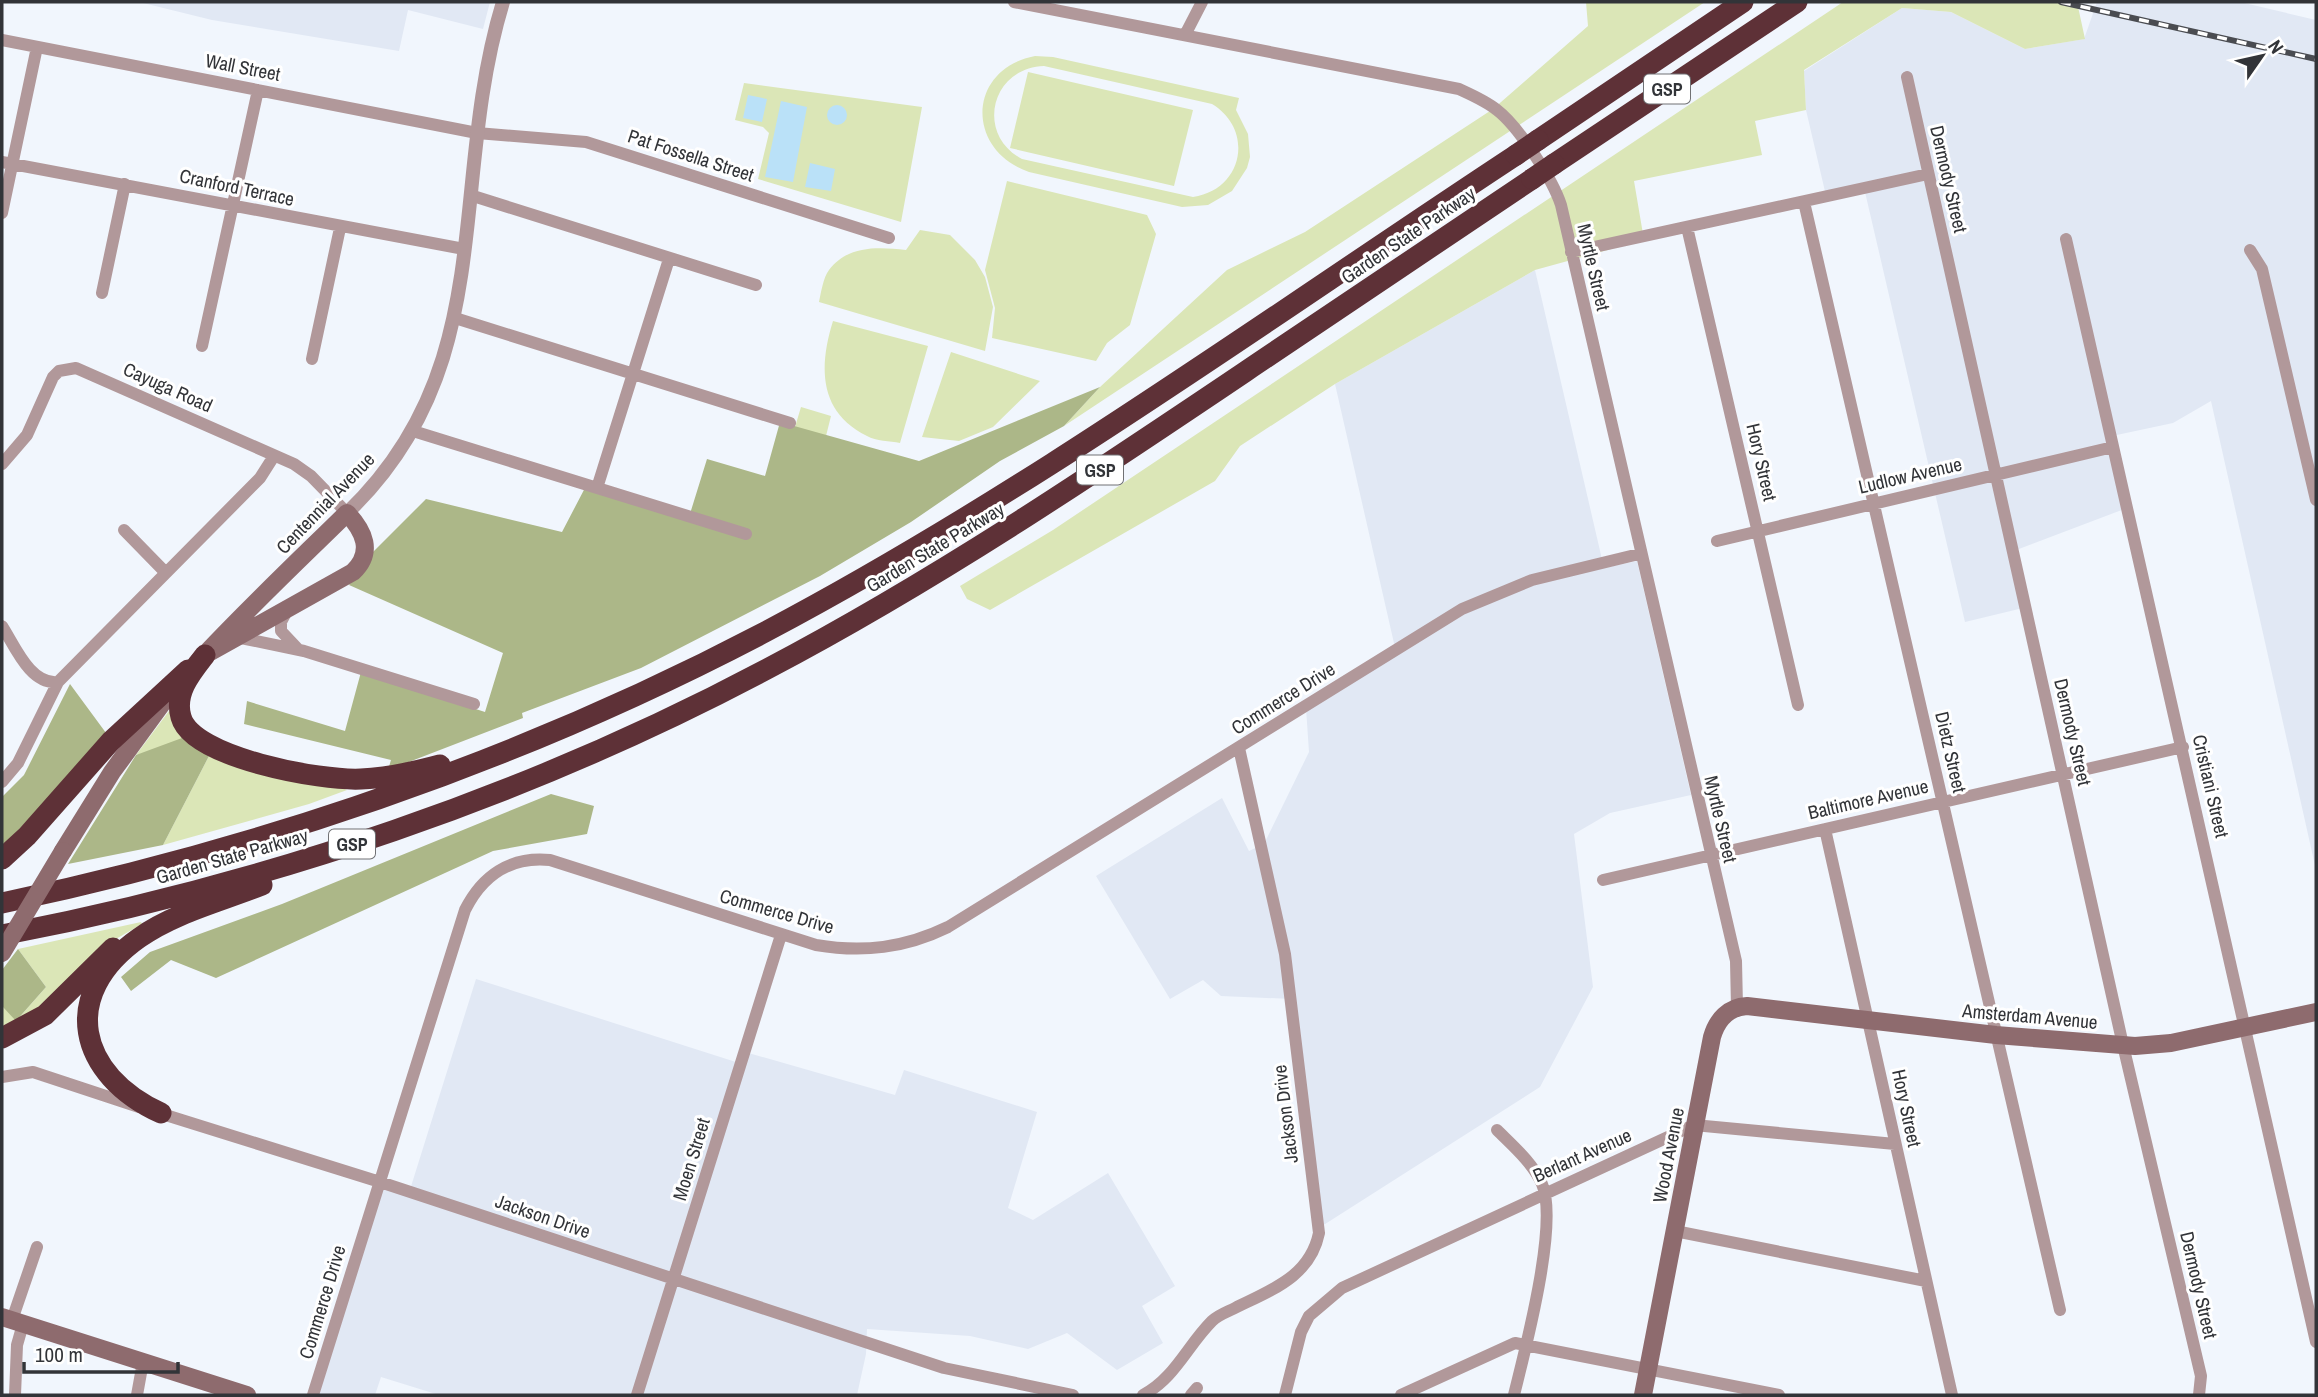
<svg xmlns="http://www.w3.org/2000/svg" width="2318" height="1397" viewBox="0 0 2318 1397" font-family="'Archivo Narrow',sans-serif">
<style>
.built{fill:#e1e8f4}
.green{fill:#dbe6b7;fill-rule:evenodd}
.forest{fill:#acb788}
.water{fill:#bae1f8}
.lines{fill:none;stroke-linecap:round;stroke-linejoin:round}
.minor{stroke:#b1989a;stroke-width:12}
.tertiary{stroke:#b1989a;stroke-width:14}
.secondary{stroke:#8e6b6e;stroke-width:18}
.motorway{stroke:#5e3137;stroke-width:21}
.rail-casing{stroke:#4a4c51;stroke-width:6}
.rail{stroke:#fff;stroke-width:3.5;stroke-dasharray:10;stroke-linecap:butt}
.secondary-bridge{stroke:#8e6b6e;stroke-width:18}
.motorway-bridge{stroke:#5e3137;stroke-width:21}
.labels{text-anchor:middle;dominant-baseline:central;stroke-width:6;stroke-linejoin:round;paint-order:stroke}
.shield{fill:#fff;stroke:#707174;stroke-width:2}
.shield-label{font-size:18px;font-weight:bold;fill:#323438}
.street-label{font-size:19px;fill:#323438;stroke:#fff}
</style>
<rect width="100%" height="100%" fill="#f1f6fd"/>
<path class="built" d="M139,2H490L483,29L408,10L399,51L212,20Z
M2097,2H2240L2316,20V870L2211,401L2173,423L2112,436L2127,508L2011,552L2023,608L1965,622L1865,192L1827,200L1806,110L1804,71L1902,8L1951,12L2025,49L2084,39Z
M1535,270L1604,568L1637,561L1691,795L1610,813L1574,834L1593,987L1540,1087L1322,1226L1292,999L1221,996L1203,980L1170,999L1096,876L1222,798L1249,851L1264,844L1309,752L1306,708L1396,652L1335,384Z
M476,979L739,1063L745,1052L895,1095L904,1070L1037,1112L1008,1208L1033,1220L1108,1173L1175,1286L1142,1306L1163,1343L1117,1370L1067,1333L1028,1349L970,1336L867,1329L866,1354L857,1395H439L381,1377L375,1395H309L377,1186L408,1196Z"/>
<path class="green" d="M1586,2H1705L1064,426L1100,387L1227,270L1305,232L1493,109L1588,26Z
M1843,2H2077L2085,39L2025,49L1951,12L1902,8L1804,70L1806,110L1755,121L1762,155L1634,181L1644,240L1535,270L1335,384L1240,446L1215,481L990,610L967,599L960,586L1053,530Z
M1035,56L1053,57L1239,98L1236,110L1248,134L1250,157L1247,168L1232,191L1208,205L1182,207L1029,172C965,150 967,69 1035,56ZM1044,66L1212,104C1255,130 1243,190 1193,197L1022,159C975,134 991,68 1044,66Z
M1028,72L1193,110L1174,186L1010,148Z
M744,83L922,107L901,222L758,179L769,133L763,127L735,120Z
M1007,181L1147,215L1156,234L1130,325L1107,343L1096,361L992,338L995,308L985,270Z
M920,230L950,235L975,260L985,277L993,307L985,351L819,302C821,293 823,278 829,270C848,245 878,247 906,250Z
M833,321L928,346L900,443C890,441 876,441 867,436C818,412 819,366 833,321Z
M951,352L1040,381L993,427L959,441L922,437Z
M801,407L831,416L826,436L795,427Z
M172,707L190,741L136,755Z
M210,754L333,784L347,790L309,804L163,845Z
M141,922L142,924L102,947L31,1014L2,1028V1006L17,1020L46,987L18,949Z"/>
<path class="forest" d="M1100,387L1064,426L1000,461L911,522L820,576L641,668L522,713L523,718L388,770L391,760L244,724L247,701L345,731L361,672L485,712L503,653L349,585L372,553L426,499L562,532L586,486L689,517L707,459L765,476L780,422L919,461Z
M70,684L109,737L2,847V797L24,775Z
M182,738L210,754L163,845L68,864L136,755Z
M551,794L594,806L587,834L493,851L216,978L171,960L131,991L121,977L150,952L282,904Z
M18,949L46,987L16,1021L2,1006V970Z"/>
<path class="water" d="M748,95L767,99L762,122L743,118Z
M781,101L807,107L793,182L765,177Z
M827 115a10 10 0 1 1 20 0a10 10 0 1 1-20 0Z
M810,163L835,169L831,191L805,187Z"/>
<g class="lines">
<path class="minor" d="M1014,2L1459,89C1472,95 1486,101 1497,110C1519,127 1553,180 1561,205L1736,961L1737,1007
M1185,35L1202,2
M2,40L477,133L586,142L889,238
M1907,77L2123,1045L2201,1376L2199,1395
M2,162L464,249
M470,195L756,285
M1804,202L2060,1310
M2,213L37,47
M1687,227L1798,705
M2066,239L2316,1342
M2250,250L2262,269L2316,500
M1571,252L1928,174
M102,293L125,184
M455,318L790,423
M202,346L258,90
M312,359L340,228
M413,431L746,534
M2,464L27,435L53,377L59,371L76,368L294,464L311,476L347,513
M597,488L669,259
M124,530L166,573
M1717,541L2113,447
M288,609L281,622V631L297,648
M2,626C15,646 30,685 58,682
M236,637L304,651L474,704
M2,782L18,763L58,682L260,478L274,456
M1825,829L1952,1395
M1603,880L2183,747
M2,1077L33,1072L139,1107
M156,1112L380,1182L944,1368L1073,1395
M1497,1130C1513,1146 1533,1163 1542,1184C1559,1223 1525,1350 1514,1395
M1675,1231L1926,1281
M12,1320L37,1247
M15,1395L17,1345L23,1324
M137,1395L143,1362
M313,1395L465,910C482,876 510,856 550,860L816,945C863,953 905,948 948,927L1462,609L1532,580L1639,554
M637,1395L781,935
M1143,1395C1175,1378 1187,1346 1212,1321C1218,1315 1227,1312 1235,1308C1271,1290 1310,1277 1319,1233L1285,954L1239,748
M1191,1395L1197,1388
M1285,1395L1301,1332L1309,1316L1342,1288L1694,1125L1895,1144
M1401,1395L1515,1343L1779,1395"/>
<path class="tertiary" d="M347,513C501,366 447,186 503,2"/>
<path class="secondary" d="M196,664C244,612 296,563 347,513C364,531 374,552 353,572L205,655
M63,851L112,772L164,701
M2,1317L247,1395
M1643,1395L1712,1037C1717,1020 1728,1007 1747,1006L1996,1035L2135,1046L2171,1043L2316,1012"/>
<path class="motorway" d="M1538,140L1743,2
M1554,164L1797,2
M205,655C191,673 174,693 181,717C192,758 322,781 361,779C387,778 414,772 440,765
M2,859L27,836L111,741L188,670
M2,903C267,847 525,758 765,632C1028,493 1268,318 1516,155
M2,935C267,884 528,796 767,669C944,576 1108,464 1273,353C1359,295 1446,237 1532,179
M2,1038L45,1015L113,948
M161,1113C78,1075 58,995 139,938C174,913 222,901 262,885"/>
<g class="rail-casing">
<path id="rail" d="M2061,2L2316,59"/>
</g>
<use href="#rail" class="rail"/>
<path class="secondary-bridge" d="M2,953L63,851"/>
<path class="motorway-bridge" d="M1516,155L1538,140
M1532,179L1554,164"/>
</g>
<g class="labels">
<g class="shield">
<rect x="1644" y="74.5" width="46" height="29" rx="5"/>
<rect x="1077" y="455.5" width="46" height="29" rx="5"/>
<rect x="329" y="829.5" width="46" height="29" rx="5"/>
</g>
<g class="shield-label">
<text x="1667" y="89">GSP</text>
<text x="1100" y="470">GSP</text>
<text x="352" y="844">GSP</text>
</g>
<g class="street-label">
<text transform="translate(243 67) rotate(11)">Wall Street</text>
<text transform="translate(691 155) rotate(18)">Pat Fossella Street</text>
<text transform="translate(1949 179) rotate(77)">Dermody Street</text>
<text transform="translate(237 187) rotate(12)">Cranford Terrace</text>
<text transform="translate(1408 235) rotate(-34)">Garden State Parkway</text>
<text transform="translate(1594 267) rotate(77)">Myrtle Street</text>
<text transform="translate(168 387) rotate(24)">Cayuga Road</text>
<text transform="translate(1762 462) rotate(77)">Hory Street</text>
<text transform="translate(1910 475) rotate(-13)">Ludlow Avenue</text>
<text transform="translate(325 503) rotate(-46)">Centennial Avenue</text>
<text transform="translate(935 547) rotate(-31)">Garden State Parkway</text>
<text transform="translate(1283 698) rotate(-32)">Commerce Drive</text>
<text transform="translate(2073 732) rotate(77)">Dermody Street</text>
<text transform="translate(1951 752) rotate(77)">Dietz Street</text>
<text transform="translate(2211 786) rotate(77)">Cristiani Street</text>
<text transform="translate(1868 799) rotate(-13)">Baltimore Avenue</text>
<text transform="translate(1721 819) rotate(77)">Myrtle Street</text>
<text transform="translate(232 856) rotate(-16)">Garden State Parkway</text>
<text transform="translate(777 911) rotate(16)">Commerce Drive</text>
<text transform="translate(2030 1016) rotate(5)">Amsterdam Avenue</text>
<text transform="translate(1907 1108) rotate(78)">Hory Street</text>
<text transform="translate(1285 1114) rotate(-97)">Jackson Drive</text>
<text transform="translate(1582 1155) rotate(-24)">Berlant Avenue</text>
<text transform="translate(1668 1155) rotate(-79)">Wood Avenue</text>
<text transform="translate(691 1159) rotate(-73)">Moen Street</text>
<text transform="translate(543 1216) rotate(19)">Jackson Drive</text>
<text transform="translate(2199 1285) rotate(77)">Dermody Street</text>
<text transform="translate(322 1302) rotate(-73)">Commerce Drive</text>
</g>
</g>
<rect width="2318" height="1397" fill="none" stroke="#323438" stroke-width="7"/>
<g transform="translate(2262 56) rotate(56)" stroke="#ffffff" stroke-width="5" paint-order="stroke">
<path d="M0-5L12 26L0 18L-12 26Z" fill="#323438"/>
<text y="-10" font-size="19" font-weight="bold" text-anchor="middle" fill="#323438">N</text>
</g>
<path d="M24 1362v10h154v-10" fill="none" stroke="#323438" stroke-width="3.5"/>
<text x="35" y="1362" font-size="21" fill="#323438" stroke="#ffffff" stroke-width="5" paint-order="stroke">100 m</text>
</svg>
